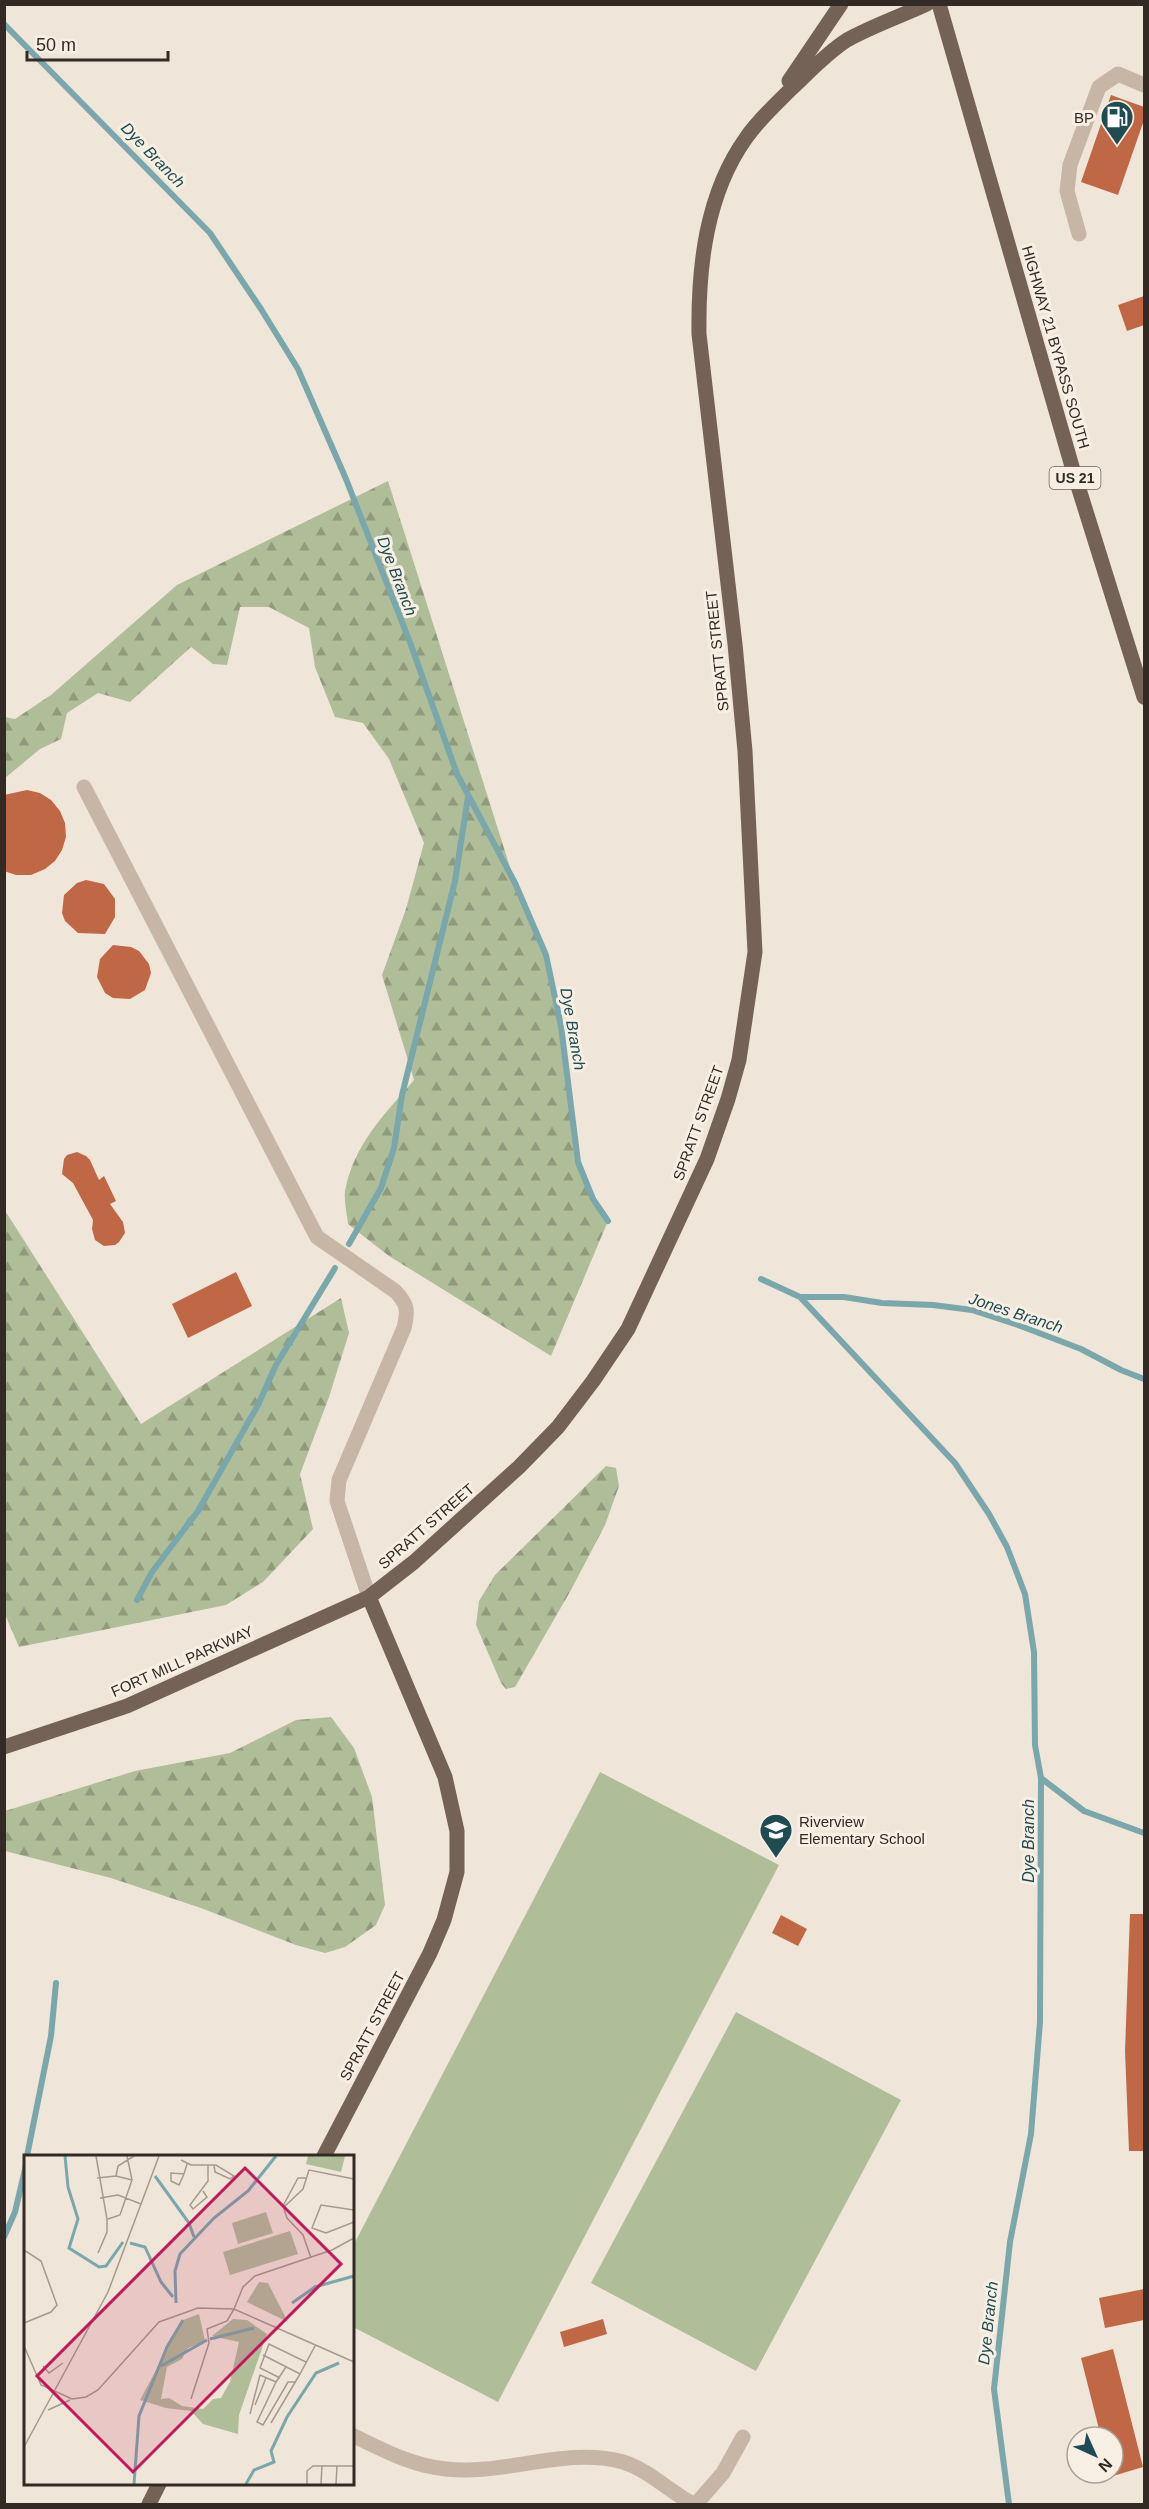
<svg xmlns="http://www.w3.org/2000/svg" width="1149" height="2509" viewBox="0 0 1149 2509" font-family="Arial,sans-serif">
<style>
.forest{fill:url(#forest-firs)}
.park{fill:#b0bd99}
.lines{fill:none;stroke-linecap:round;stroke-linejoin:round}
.stream{stroke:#79a7ab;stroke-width:6}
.building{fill:#c06845}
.minor{stroke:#c7b6a5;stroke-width:15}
.major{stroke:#746257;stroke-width:15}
.labels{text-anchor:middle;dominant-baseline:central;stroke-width:6;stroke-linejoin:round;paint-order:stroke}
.shield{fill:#f8efe4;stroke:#6e655f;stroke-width:1.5}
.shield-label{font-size:14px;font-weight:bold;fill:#332a26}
.poi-label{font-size:15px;fill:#332a26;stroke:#f8efe4;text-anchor:end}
.street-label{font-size:15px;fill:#332a26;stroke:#f8efe4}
.water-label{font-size:16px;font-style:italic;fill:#1e4c52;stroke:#f8efe4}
.inset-river{fill:none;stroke:#79a7ab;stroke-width:3}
.inset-road{fill:none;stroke:#a49a91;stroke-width:1.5}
.view{fill:#c2185b;fill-opacity:0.15;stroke:#c2185b;stroke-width:3}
.inset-edge{fill:none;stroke:#332a26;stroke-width:3}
</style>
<defs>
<pattern id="forest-firs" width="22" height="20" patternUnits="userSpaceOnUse" patternTransform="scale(1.5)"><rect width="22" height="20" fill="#b0bd99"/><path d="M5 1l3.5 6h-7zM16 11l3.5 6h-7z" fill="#909a7d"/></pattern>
</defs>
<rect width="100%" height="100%" fill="#efe5d8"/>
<path class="forest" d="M388,481L515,883L546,955L561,1026L578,1162L593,1199L608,1221L551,1356L389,1256L348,1224C347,1214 344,1201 345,1191C354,1144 384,1115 414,1080L382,975L406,909L424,843L389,759L363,723L335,717L315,667L309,628L269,607H240L227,665L213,664L191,647L130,702L98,693L67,713L61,739L40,749L5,778V717L15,719L51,695L177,585Z
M4,1209L141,1424L341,1298L349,1333L329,1397L300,1474L313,1529L263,1582L226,1605L19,1647L4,1612Z
M606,1466L616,1468L619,1486L605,1525L571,1590L515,1687L506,1689L501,1683L476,1625L479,1601L495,1575Z
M331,1717L354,1748L372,1797L385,1905L376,1925L345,1947L325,1953L296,1945L201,1908L111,1878L5,1851V1811L135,1771L230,1753L296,1720Z"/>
<path class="park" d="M600,1772L779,1865L498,2402L353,2327V2246Z
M736,2012L901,2100L756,2371L591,2283Z"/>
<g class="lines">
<path class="stream" d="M4,24L210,233L261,309L298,369L346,479L411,645L457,774L515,883L546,955L561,1026L578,1162L593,1199L608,1221
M349,1244L381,1188L394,1148L402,1095L455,881L468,797
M761,1279L800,1297L955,1463L989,1514L1007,1547L1025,1594L1034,1652L1035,1745L1041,1778L1040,2022L1031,2134L1010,2242L994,2389L1009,2504
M800,1297H844L882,1303L933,1305L972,1310L1018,1325L1081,1349L1121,1370L1144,1379
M137,1600L152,1572L198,1511L258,1405L276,1365L335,1268
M1041,1778L1084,1811L1144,1833
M27,2156L51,2036L56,1983
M4,2237L15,2212L26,2165"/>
</g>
<path class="building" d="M1111,95L1144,107V120L1118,195L1081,182Z
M1144,296V325L1127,331L1118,305Z
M27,790L40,793L51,800L60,811L65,823L66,837L62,850L55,861L45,869L31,875H16L4,871V795Z
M86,880L104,884L115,899V917L105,934L78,933L65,921L62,913L64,895L77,883Z
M113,945L131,947L139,951L149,964L151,973L145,990L130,999L113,998L105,993L97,977L100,959Z
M77,1152L86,1156L90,1160L99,1180L104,1176L116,1201L110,1204L123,1222L125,1233L119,1242L115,1245L104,1246L95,1240L92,1229L93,1220L73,1183L62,1174L64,1159L67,1155Z
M236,1272L252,1306L188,1338L172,1304Z
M1130,1914H1144V2151H1129L1125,2051Z
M781,1915L807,1929L798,1946L772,1933Z
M1144,2289V2320L1105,2328L1099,2298Z
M603,2319L607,2334L564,2347L560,2332Z
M1113,2349L1143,2467L1113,2476V2437H1101L1081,2358Z"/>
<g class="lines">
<path class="minor" d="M1079,234L1067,191L1070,165L1099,87L1118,74L1144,85
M84,787L317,1237L395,1291C408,1304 408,1311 404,1328L339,1480L337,1501L369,1597
M352,2435C383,2450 412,2466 446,2469C504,2476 566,2446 623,2462C649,2470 670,2492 693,2504
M696,2504L723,2473L743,2437"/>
<path class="major" d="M939,4L1073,470L1144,697
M789,81L841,4
M4,1747L127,1706L369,1597L414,1562L519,1467L558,1427L593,1381L628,1329L707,1159L728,1099L739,1060L755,952L745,751L735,644L699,334C698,267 706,194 746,138C759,119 776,104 792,88C809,72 828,52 847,40C872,26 901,16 927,4
M324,2156L430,1953L444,1920L457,1872V1831L445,1777L369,1597
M149,2504L159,2484"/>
</g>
<defs>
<g id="fuel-pin" transform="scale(1.725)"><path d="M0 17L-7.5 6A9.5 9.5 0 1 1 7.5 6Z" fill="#1e4c52" stroke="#f8efe4"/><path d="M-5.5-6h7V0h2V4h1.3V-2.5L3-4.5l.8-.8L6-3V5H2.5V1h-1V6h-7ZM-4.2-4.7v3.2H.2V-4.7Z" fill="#fff"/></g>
<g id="school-pin" transform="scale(1.725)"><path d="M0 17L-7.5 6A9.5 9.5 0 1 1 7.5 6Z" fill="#1e4c52" stroke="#f8efe4"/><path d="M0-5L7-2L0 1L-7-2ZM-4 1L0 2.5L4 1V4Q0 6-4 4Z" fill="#fff"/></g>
</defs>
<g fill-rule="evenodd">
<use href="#fuel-pin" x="1117" y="117"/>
<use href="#school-pin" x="776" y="1830"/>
</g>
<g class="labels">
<rect class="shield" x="1049.5" y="467" width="51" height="22" rx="4.5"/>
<g class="shield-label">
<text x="1075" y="478">US 21</text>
</g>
<g class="poi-label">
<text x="1094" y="117">BP</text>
<text x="799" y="1821" text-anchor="start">Riverview<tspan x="799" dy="17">Elementary School</tspan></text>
</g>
<g class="street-label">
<text transform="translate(1056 347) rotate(74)">HIGHWAY 21 BYPASS SOUTH</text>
<text transform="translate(717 651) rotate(-96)">SPRATT STREET</text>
<text transform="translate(698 1123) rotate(-70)">SPRATT STREET</text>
<text transform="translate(426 1526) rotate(-41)">SPRATT STREET</text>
<text transform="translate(182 1661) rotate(-24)">FORT MILL PARKWAY</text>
<text transform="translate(372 2026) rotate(-62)">SPRATT STREET</text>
</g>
<g class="water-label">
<text transform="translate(153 155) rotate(46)">Dye Branch</text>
<text transform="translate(397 576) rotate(69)">Dye Branch</text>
<text transform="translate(573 1029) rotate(80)">Dye Branch</text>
<text transform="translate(1016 1313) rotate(18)">Jones Branch</text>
<text transform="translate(1028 1841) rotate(-90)">Dye Branch</text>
<text transform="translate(988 2323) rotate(-84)">Dye Branch</text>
</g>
</g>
<g transform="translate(24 2155)">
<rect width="330" height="330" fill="#efe5d8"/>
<path d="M235,127L244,128L264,167L223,147ZM175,159L181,186L164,193L158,204L143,212L137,244L145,243L158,251L179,254L189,244L197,243L206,227L215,187L188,181L209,164L223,165L243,179L215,260L214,279L179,269L167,256L142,253L116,245L159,165Z" fill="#b0bd99"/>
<path d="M284,1H321L317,17L282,9ZM242,57L249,78L214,89L208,68ZM266,76L274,99L206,120L199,97Z" fill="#b0bd99"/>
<path class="inset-river" d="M41,1L44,32L54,64L45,93L75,112L82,111L99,87M131,21L165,68L170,82M106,88L121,92L137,127L149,142M152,148L151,116L156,99L190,63L224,36L252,1M268,148L291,132L330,121M186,184L230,173M137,211L183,185M110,329L115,261L143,192L159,165M222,329L230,315L250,307L247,296L263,262L292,218L315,208"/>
<path class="inset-road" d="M72,1L83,64V77L74,98M157,5L167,10H192L210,21L206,24L191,17L190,10M160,19L155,30L147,26V18L160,19L163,9M92,21L94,11L110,1M73,23L92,21L108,25M282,23H274L259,51L263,63L279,80L287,103M179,36L183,42L169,54L166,50L184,26V10M76,43L94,40L117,49M260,52L279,34L285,15L330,24M330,55L297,50L288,73L302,78L330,67M84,64L96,60L108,25L103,1M0,95L17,106L33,150L27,157L0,168M210,154L219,132L231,121L308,95L330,83M0,191L17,230L48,244L62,242L74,235L135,167L174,153L210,154L330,207M239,200L276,219L291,191M19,211L25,218L39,208M256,223L236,213L245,189L282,207M252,227L233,267L239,270L264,227H271M167,244L185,188L183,174L203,166L210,154M231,250L242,223M24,255L46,245M226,259L236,220L252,227L262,212M247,268L276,219M0,292L84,137L135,1M283,329V316L289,311H330M297,329L298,310M312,329L313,311"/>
<path class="view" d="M221,13L317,109L109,317L13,221Z"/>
<rect width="330" height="330" class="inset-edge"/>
</g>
<rect width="1149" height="2509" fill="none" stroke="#332a26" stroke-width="12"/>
<g transform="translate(1095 2455) rotate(135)"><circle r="28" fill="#f8efe4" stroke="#a9a098" stroke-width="1.5"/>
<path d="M0-4.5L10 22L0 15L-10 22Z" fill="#1e4c52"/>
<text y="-9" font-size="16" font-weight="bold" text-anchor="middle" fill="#332a26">N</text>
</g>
<path d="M27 51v9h141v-9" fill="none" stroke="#332a26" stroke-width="3"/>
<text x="36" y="51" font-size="18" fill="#332a26" stroke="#f8efe4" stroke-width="4.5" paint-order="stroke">50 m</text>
</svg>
